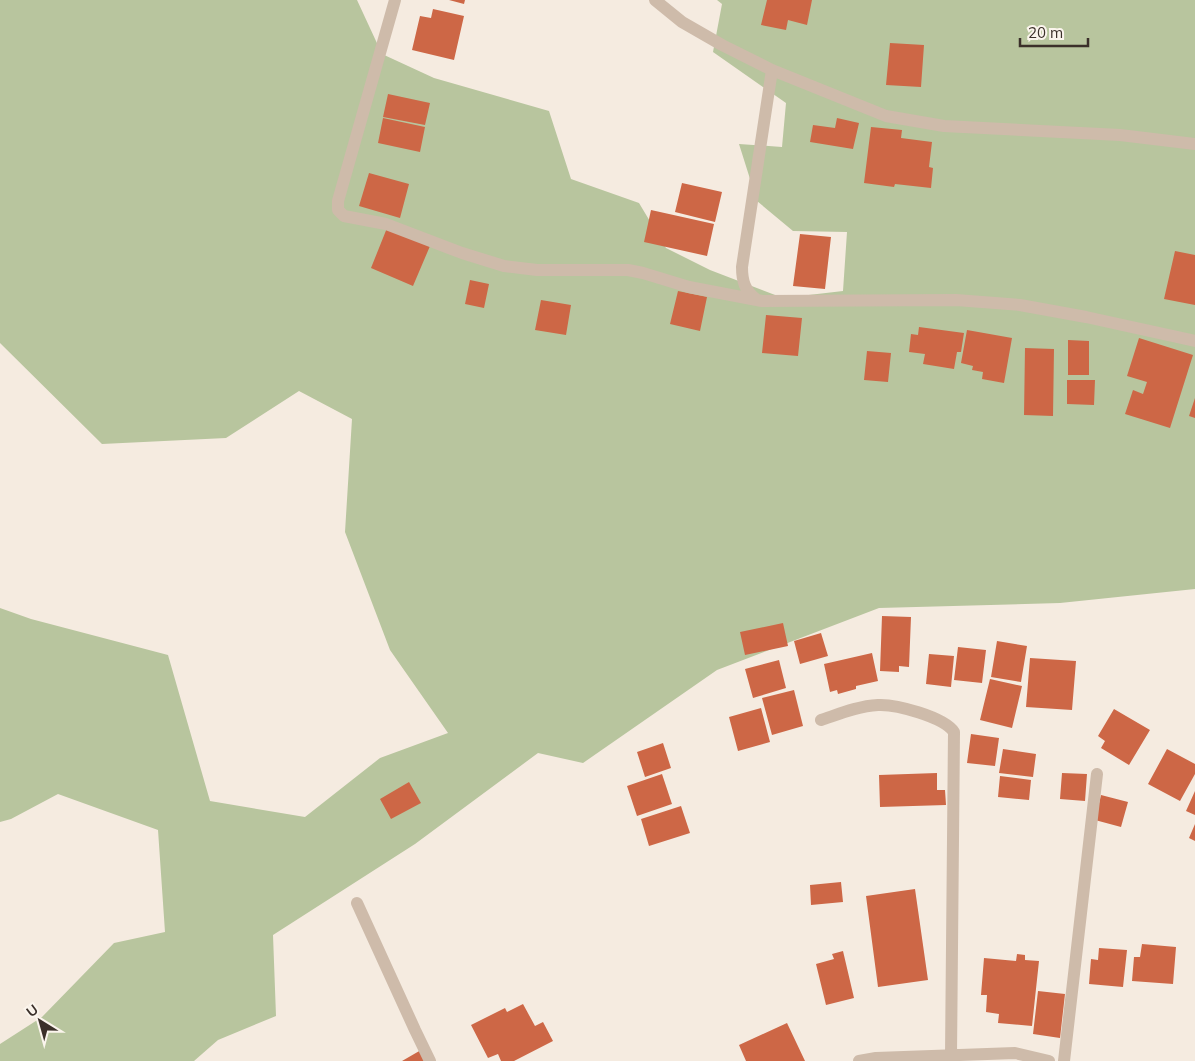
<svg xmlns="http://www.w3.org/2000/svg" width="1195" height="1061" viewBox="0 0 1195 1061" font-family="Mulish,sans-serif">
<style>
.green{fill:#b8c59e}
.building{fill:#cd6746}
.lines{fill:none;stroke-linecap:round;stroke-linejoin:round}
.minor{stroke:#cebbaa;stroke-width:12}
</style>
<rect width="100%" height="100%" fill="#f5ebe0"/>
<path class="green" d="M0,0H357L382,54L434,78L549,111L571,179L639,203L666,248L710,270L783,298L843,291L847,232L793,231L757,201L739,144L782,147L786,103L713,52L722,4L717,0H1195V589L1060,603L879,608L717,670L583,763L538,753L415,844L273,935L276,1016L218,1040L194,1061H0V1044L42,1017L114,943L165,932L158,830L58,794L11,819L0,822V608L31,619L168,655L210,801L305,817L380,758L448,733L390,650L345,532L352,419L299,391L226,438L102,444L0,343Z"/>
<path class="building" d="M449,0H465L464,4Z
M767,0H812L807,25L788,20L786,30L761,25Z
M433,9L464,16L454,60L412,50L420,16L431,18Z
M890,43L924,45L921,87L886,85Z
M388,94L430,103L425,125L383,117Z
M383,118L425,127L420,152L378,143Z
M837,118L859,123L853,149L810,142L813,125L835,128Z
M871,127L902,130L901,138L932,142L929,167L933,168L931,188L895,184L894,187L864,183Z
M369,173L409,184L400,218L359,206Z
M682,183L722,192L715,222L675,212Z
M651,210L714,224L707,256L644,242Z
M387,228L430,246L413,286L371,268Z
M800,234L831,237L825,289L793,286Z
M1175,251L1195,255V305L1164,299Z
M470,280L489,284L484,308L465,304Z
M678,291L707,297L700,331L670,324Z
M541,300L571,305L566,335L535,330Z
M766,315L802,318L798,356L762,353Z
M919,327L964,333L961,352H957L954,369L923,364L925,354L909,352L911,334L918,335Z
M967,330L1012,338L1004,383L982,379L983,372L972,370L973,366L961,363Z
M1139,338L1193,355L1170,428L1125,414L1133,390L1143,394L1147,382L1127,376Z
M1068,340L1089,341V375H1068Z
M1025,348L1054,349L1053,416L1024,415Z
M867,351L891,353L888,382L864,380Z
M1067,380H1095L1094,405L1067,404Z
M1195,398V418L1189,416Z
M882,616L911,617L909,667L899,666V672L880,671Z
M783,623L788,646L745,655L740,632Z
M821,633L828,656L800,664L794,641Z
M997,641L1027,646L1021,682L991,677Z
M958,647L986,650L982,683L954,680Z
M872,653L878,681L856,686V689L838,694L837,690L830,692L824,664Z
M929,654L954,656L951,687L926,684Z
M1030,658L1076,661L1072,710L1026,707Z
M779,660L786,688L753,698L745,669Z
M990,679L1022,686L1012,728L980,720Z
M794,690L803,726L772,735L762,698Z
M761,708L770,742L738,751L729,717Z
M1114,709L1150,730L1129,765L1101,748L1105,741L1098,736Z
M971,734L999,738L995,766L967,763Z
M663,743L671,768L645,777L637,752Z
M1003,749L1036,754L1033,777L999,773Z
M1167,749L1195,764V774L1180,801L1148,784Z
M937,773V790H945L946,805L880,807L879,775Z
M1062,773L1087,774L1085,801L1060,799Z
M662,774L672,804L637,816L627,786Z
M1000,776L1031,780L1029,800L998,797Z
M409,782L421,803L391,819L380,799Z
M1195,791V815L1186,811Z
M1101,795L1128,802L1121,827L1095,820Z
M681,806L690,833L649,846L641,819Z
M1195,824V841L1189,838Z
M841,882L843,902L811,905L810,885Z
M915,889L928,980L878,987L866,896Z
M1142,944L1176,947L1173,984L1132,981L1134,957H1140Z
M1099,948L1127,950L1123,987L1089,984L1091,959L1098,960Z
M843,951L854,998L826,1005L816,964L834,959L832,954Z
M1017,954L1025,955V960L1039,961L1032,1026L998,1023L999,1014L986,1012L987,995H981L984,958L1016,961Z
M1038,991L1065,994L1060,1038L1033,1034Z
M523,1004L535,1026L543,1022L553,1041L514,1061H501L498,1054L488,1058L471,1025L505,1008L507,1012Z
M787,1023L805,1061H746L739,1045Z
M421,1050L428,1061H402Z"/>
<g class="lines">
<path class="minor" d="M395,0L338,201V210L344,216L386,224L462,253L504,266L537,270H628L643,273L689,287L762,301L956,300L1020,305L1086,317L1195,341
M655,0L682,22L722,45L772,70L886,116L944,126L1120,135L1195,144
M756,299C745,291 742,281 742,267L772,70
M821,720C839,714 858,706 878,705C896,704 944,717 954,732L951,1055
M357,903L415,1030L430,1061
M859,1061L876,1058L1015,1053L1049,1061
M1064,1061L1097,774"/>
</g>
<g transform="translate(40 1021) rotate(323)" stroke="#fbf5ed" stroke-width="4" paint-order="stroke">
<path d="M0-4L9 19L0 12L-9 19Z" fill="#3b302a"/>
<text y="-8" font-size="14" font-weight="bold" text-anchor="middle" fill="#3b302a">U</text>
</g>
<path d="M1020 38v8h68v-8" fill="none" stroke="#3b302a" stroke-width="2.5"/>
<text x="1028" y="38" font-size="15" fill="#3b302a" stroke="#fbf5ed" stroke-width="4" paint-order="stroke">20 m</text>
</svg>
